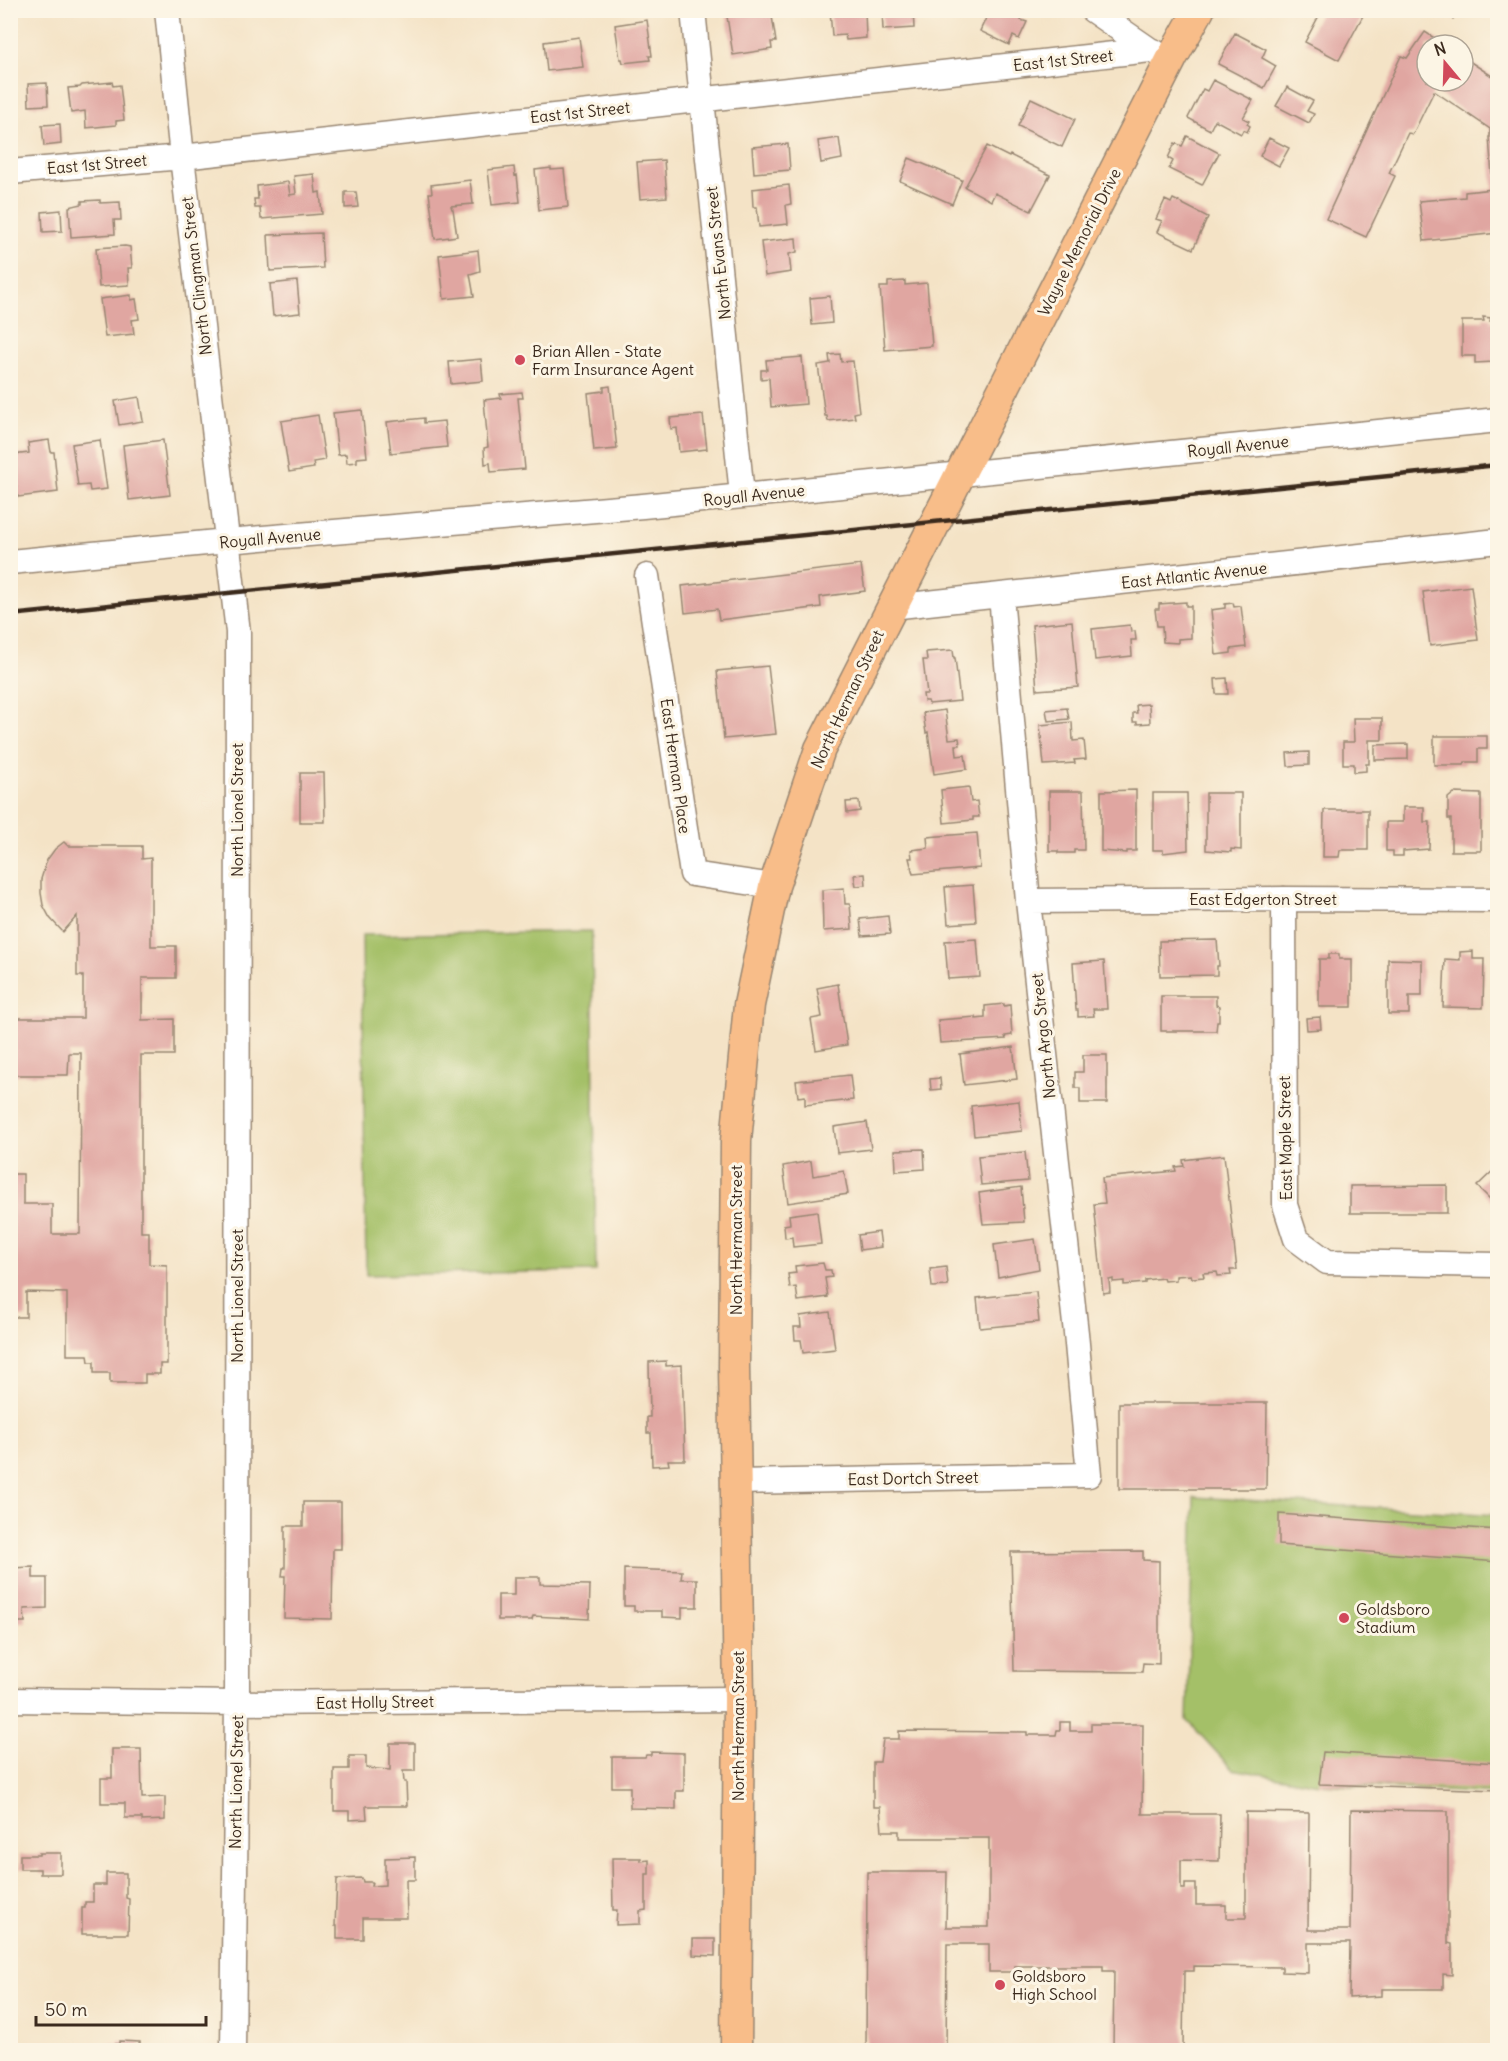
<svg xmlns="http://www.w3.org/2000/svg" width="1508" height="2061" viewBox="0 0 1508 2061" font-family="Delius,sans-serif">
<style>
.green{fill:#a4c067;stroke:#707542;stroke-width:1.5}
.building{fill:#e0a6a1}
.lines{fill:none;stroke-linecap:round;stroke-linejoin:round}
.minor-casing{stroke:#988672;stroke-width:27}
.major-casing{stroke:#988672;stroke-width:33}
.minor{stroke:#fff;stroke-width:24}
.major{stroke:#f8bd89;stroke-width:30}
.rail{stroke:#3b2a1e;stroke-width:4.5}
.poi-dot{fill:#d1495b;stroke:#fcf5e5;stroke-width:2}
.labels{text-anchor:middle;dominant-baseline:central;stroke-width:6;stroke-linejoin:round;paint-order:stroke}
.street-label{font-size:16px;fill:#3b2a1e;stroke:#fcf5e5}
.poi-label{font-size:16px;fill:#3b2a1e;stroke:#fcf5e5;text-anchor:start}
</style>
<rect width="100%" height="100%" fill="#fcf5e5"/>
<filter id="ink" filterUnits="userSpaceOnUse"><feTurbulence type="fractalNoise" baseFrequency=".0167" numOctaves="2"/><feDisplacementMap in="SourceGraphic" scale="12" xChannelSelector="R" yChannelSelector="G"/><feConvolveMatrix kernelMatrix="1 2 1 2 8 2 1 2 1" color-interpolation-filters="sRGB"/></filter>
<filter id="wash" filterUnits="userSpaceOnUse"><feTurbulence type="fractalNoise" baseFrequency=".008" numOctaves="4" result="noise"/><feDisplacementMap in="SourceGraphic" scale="24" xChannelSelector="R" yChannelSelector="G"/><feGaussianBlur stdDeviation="1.35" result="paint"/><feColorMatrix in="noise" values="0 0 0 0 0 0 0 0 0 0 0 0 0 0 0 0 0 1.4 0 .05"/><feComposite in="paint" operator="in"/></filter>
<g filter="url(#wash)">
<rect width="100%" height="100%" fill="#f4e3c6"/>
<path class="green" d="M592,931L596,1271L366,1275L362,935Z
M1194,1497L1497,1515V1794L1319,1784L1232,1769L1187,1720Z"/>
<g id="blocks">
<path class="building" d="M726,10H771L776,42H771L772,49L733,55Z
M830,10H865L866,38L846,40L845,35L832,36Z
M882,10H913L914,28L883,30Z
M980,10H1026L1021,20L1027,22L1019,39L1013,36L1009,45L980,31L986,18L978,14Z
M1322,10H1366L1339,60L1305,42Z
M1440,10H1459L1453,19Z
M647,20L652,56H649L650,60L623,63L622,59H620L615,25Z
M1425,32L1445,45H1427V81H1463V57L1498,80V233L1424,241L1419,201L1465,197V192L1493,189L1489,137H1490V129L1434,91L1413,134L1408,133L1389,173L1395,176L1366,237L1326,219L1401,56L1407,58Z
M1235,33L1266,49L1262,58L1276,66L1264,88L1218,64Z
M579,37L583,67L547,71L544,42Z
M1213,80L1253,100L1243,118L1249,121L1247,124L1250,126L1247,132L1243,130L1241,134L1215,120L1210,130L1188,118L1203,89L1207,91Z
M112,82L113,86L120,85L124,120L116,121V125L86,128L85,111L71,113L68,88L80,87L82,85Z
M47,83L48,105L29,106L28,84Z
M1287,87L1313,101L1307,111L1314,114L1309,123L1276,106Z
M1031,98L1075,119L1062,147L1018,126Z
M60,124L61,144L44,146L42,125Z
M1187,136L1219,153L1202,185L1169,169L1173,161L1168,158L1175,143L1182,146Z
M839,138L842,159L821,163L818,141Z
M1269,138L1289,148L1279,166L1260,156Z
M788,144L790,170L754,173L752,147Z
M987,146L1009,157L1010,155L1050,175L1031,211L995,193L991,201L965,187Z
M909,158L962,180L952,204L900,181Z
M664,160L667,197L640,199L637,162Z
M514,167L515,176L517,175L520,202L492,205L488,170Z
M551,168V170L564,169L568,207L539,210L535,170Z
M314,174L316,193L320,192L322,214L261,219L260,208H255L254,199H258L257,186L288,182L290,195L296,194L294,176Z
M470,180L473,204L451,206L452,209H453L457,236L435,239L429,193H432L431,185Z
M789,185L791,204L786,205L788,224L759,227L757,207H753L752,189Z
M345,192H356L358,207L345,208Z
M1173,199L1208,217L1193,249L1157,232L1162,221L1156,219L1165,200L1171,203Z
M100,200V203L120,202L121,220H114L115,234L71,237L69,207L82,204V201Z
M61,210L62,231L43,232L42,212Z
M321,233L323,268L270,271L268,235Z
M796,238L797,252L789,254L791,272L765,276L761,242Z
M125,246L130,247L132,268H128L129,285L99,287L96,248Z
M478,250L480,271L470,274L474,296L444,299L439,255Z
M297,281L300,313L273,316L270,284Z
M905,281V285L927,283L932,346L885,350L880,287H888V282Z
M131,295V300L136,299L139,319L132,320L134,334L105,337L100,299Z
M830,296L832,323L812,325L810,298Z
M1483,317L1491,318L1490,321H1497V356H1494V362L1475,363V356H1462V321H1484Z
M840,354L841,362L853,361L859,412L854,413L855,418L828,421L827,416H825L818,365L830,363L829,355Z
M802,357L806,404L771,407L769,378L761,379V370H767L766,360Z
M481,359L483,381L451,384L449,362Z
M610,386L617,449L594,451L588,393L604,391V387Z
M522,392L523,398H518L525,469L491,472L490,463L485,464L484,448L488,447L484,400L501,398L500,394Z
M139,397L143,421L119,425L115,401Z
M362,410L367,457L357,458V462L347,463L346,454L338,455L333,413Z
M318,415L325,460L313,462L314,468L289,472L281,421Z
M703,415L707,449L679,452L677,428L671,429L670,418Z
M424,418V423L444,421L447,447L391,453L387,422Z
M49,440L51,452H54L58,492L18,497L12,455L29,453L28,443Z
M100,440L107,489L90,491L89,485L78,486L72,444Z
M163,440L170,495L129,500L123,445Z
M861,565L865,591L820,597L821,607L719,620L717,609L685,613L682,586Z
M1471,586L1478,640L1430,646L1423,592Z
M1186,602V606H1191V638L1178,639V643L1163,642L1162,626H1157L1155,609H1159V604Z
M1233,603L1234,607L1241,606L1246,647L1231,649V653L1216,655L1211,610L1225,608V604Z
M1072,621L1078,687L1037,690L1032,625Z
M1130,625L1131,632L1135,631L1136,640H1131L1132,656L1095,660L1092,629Z
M953,650L954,658H955L960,701L929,704L928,701H924L923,694H927L923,660H927L926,652Z
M768,666L776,734L724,739L717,671Z
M1227,678L1228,694H1216L1215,679Z
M1149,704L1150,723L1137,724V722H1133V713H1137L1136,705Z
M1067,708L1069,719L1048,721L1046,710Z
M945,710L949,739L959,738L960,745H956L957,756L965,755L967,769L934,774L928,732L926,733L923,713Z
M1353,718H1382V740H1369V764H1366V771L1354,772V764H1343V742H1354Z
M1072,722L1073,741L1084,740L1086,759L1074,760L1075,763L1044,765L1040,725Z
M1434,736H1487V749H1478V762H1465L1464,765H1434Z
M1408,744V759L1375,760V745Z
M1309,752V765L1288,766L1287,753Z
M300,773H324L325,822H300Z
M969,787L971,802L977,801L979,817H973V820L944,823L941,790Z
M1136,790V851H1127V853L1101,851V791Z
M1049,791H1083L1084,850H1074V853H1058V851H1049Z
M1153,793H1187L1188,850L1163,853V850H1153Z
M1206,793H1241V850L1231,849V852L1206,850Z
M1454,793L1481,794V851H1451V819H1448V798Z
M859,801L860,811L847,813L846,802Z
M1403,807H1424V822H1430L1429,849L1403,851V856H1393V851H1386V822H1403Z
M1324,810H1368V850H1340L1339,857H1323Z
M977,833L980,868L913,874L909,858H912L911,850L928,848L927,837Z
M64,842L68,846H142V859L151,858V946H176V978H142V1020L174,1019V1055H141V1232H149V1264L167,1265V1364H160V1374H145V1383H110V1373H94V1362H89L88,1355H67V1293L26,1292V1317H10V1174H23V1204H52V1234H80L81,1053H69L68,1075H10V1018H83V976H77V916L63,932L50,918L43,905L41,893V879L47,860L55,849Z
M865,874L866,885L856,886L854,875Z
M973,885L976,922L948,924L945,887Z
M844,888L845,904H850L852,929L823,931L822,890Z
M888,916L890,934L862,936L860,919Z
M977,939L980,977L948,979L945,941Z
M1217,940L1219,966H1217V975L1160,976L1159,941Z
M1473,951V959H1484L1483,1008L1443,1007L1445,959L1460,960V952Z
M1329,954H1339V959H1352V1007H1319V959H1329Z
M1388,959L1422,960V996H1409V1014H1388Z
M1104,961L1107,1009H1093L1094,1016L1078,1017V1010H1076L1073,963Z
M838,984L847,1045L816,1050L811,1019L822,1017L817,988Z
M1161,996H1216V1005L1219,1006V1022H1217L1216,1031H1161Z
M1004,1004V1006L1010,1005L1012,1035L1005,1036L1006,1039L940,1043L938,1020L976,1017V1019L985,1018V1006Z
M1320,1017L1321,1029L1307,1030L1306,1018Z
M1013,1047L1017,1079L964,1085L960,1054Z
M1083,1055H1107V1103H1080V1088H1075V1072H1083Z
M850,1075L853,1100L805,1105V1096L798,1097L796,1081Z
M940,1078L941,1089L931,1090L930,1079Z
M1019,1101L1022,1131L974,1136L971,1106Z
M867,1122L871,1149L837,1153L834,1127Z
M924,1149L925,1169L896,1171L895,1150Z
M1025,1152L1028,1181L981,1185L978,1156Z
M1224,1155L1237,1270H1230L1231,1275L1218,1276L1217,1272L1203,1273L1204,1277L1192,1278L1191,1275L1176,1276V1280L1164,1281L1163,1278L1145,1280V1283L1124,1285V1281L1113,1282V1279L1109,1280L1110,1292L1103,1293L1094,1204L1105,1203L1102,1178L1176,1171L1175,1167L1184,1166L1183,1160Z
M811,1161L813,1176L844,1171L848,1194L788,1203L783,1166Z
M1498,1166V1204L1496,1205L1477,1186Z
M1447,1185V1213H1350V1186Z
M1021,1187L1024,1222L983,1224L979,1193Z
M817,1211L821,1244L793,1247L792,1237L785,1238L784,1225L790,1224L789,1215Z
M879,1232L881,1247L860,1250L858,1235Z
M1035,1239L1039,1269L998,1277L994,1245Z
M823,1263L825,1270H831L832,1277L825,1278L828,1297L798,1301L796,1287L790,1288L788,1274L796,1273L795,1266Z
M946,1267L948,1286L932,1287L930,1269Z
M1036,1292L1039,1322L980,1328L977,1298Z
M830,1312L835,1349L803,1353L801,1340H795L794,1327H801L800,1316Z
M666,1361V1366L682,1365L685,1460H668L669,1465L652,1466L651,1433H647V1417H650L649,1362Z
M1119,1403H1267L1266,1489H1119Z
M303,1502H341V1549H333L332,1619L284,1618L285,1576H282L283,1568H285V1526H303Z
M1279,1514L1498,1530V1562L1279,1545Z
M1143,1551V1560L1159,1561V1664L1143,1663L1142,1672L1014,1671L1011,1552Z
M33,1567V1578H47V1608L24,1609L25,1622H10V1568Z
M624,1569L682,1571L681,1579H697V1607H682V1618L662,1617V1611H634V1606H624Z
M514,1577H540V1584L590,1585L589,1619L533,1616L532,1620H498V1595H514Z
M1060,1722H1070V1731H1091V1724H1143L1142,1814H1220L1219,1861L1181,1860V1889H1185V1884H1196V1905H1226V1918H1246V1812L1309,1813L1308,1930H1350L1351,1810L1448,1811V1943L1452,1944V1975L1443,1974V1989H1382V1996L1349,1998L1350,1943H1308V1973L1282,1972V1967L1194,1966V1971H1184L1183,2050H1113L1114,1971H1103V1966H1015V1972H989V1944H947L946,2050H866L867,1872H947L946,1927H989V1838H899V1831H882L880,1807H873V1762H880L883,1739H899V1731L1027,1732V1735H1056L1057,1730H1060Z
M390,1743H415V1771H403L404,1782H406L407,1806H366L367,1819L349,1820V1811H334V1769H349V1756H366V1768L390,1770Z
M112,1749H141L142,1798L165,1797V1820L142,1821V1818H125V1803H101V1778H112Z
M651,1752L684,1753V1791H676V1809L630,1808V1787H612V1757H645L646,1755H651Z
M1323,1752L1498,1763V1790L1319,1784Z
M39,1853H61V1874H40V1869H20V1855H39Z
M415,1857V1880H406L407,1918H363V1939H337V1926H335L337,1879L362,1878L363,1882H372L371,1886L385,1885V1858Z
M612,1858H641V1861L649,1860V1874H646V1910L640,1911V1924L616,1925L617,1910H613Z
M106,1873H126V1898L129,1899L128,1934H82V1908H85V1902H93V1885H106Z
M693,1939H715V1956L693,1955Z
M119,2041L140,2042V2050H96V2044H119Z"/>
</g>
</g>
<g filter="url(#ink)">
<use href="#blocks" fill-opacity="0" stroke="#988672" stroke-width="1.5"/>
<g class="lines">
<g class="minor-casing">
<path id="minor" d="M167,10L182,157L238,632L237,1703L233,2050
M693,10L742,495
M1092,10L1150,50L1155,52
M10,172L182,157L1150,50
M10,562L227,541L643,506L1498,420
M647,576L692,874L774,886
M891,607L1498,541
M1284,899L1285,1205L1296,1239L1327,1262L1498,1265
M1028,901L1284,899L1498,900
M737,1482L1089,1475L1076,1333L1028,901L1001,596
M10,1700L237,1703L739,1699"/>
</g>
<g class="major-casing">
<path id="major" d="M736,2050L739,1699L734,1366L736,1141L749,1005L774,886L820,749L1173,56L1199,10"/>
</g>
<use href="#minor" class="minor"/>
<use href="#major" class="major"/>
<path class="rail" d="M10,615L1498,465"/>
</g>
</g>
<g class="poi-dot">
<circle cx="520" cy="360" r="6"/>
<circle cx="1344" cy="1618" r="6"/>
<circle cx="1000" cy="1985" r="6"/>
</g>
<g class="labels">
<g class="street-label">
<text transform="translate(1063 60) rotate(-6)">East 1st Street</text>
<text transform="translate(580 112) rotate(-6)">East 1st Street</text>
<text transform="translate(97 164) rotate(-5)">East 1st Street</text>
<text transform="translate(1079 242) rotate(-63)">Wayne Memorial Drive</text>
<text transform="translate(718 253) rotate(-96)">North Evans Street</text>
<text transform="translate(196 276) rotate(-97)">North Clingman Street</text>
<text transform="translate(1238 446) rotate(-6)">Royall Avenue</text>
<text transform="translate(754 495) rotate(-6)">Royall Avenue</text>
<text transform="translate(270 538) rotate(-5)">Royall Avenue</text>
<text transform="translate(1194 575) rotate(-6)">East Atlantic Avenue</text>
<text transform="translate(847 699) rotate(-65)">North Herman Street</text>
<text transform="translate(676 766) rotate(82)">East Herman Place</text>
<text transform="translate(237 810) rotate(-90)">North Lionel Street</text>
<text x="1263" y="899">East Edgerton Street</text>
<text transform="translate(1043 1036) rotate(-96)">North Argo Street</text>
<text transform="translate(1285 1138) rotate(-91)">East Maple Street</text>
<text transform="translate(736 1240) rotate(-90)">North Herman Street</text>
<text transform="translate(237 1296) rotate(-90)">North Lionel Street</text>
<text transform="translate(913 1478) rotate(-1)">East Dortch Street</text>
<text transform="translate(375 1702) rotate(-1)">East Holly Street</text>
<text transform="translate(738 1726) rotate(-90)">North Herman Street</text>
<text transform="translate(236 1782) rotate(-89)">North Lionel Street</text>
</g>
<g class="poi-label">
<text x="532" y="351">Brian Allen - State<tspan x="532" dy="18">Farm Insurance Agent</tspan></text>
<text x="1356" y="1609">Goldsboro<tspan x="1356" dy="18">Stadium</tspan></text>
<text x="1012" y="1976">Goldsboro<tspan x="1012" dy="18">High School</tspan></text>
</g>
</g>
<rect width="1508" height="2061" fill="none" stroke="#fcf5e5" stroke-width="36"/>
<g transform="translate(1445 63) rotate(341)"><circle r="28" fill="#fcf5e5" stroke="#afa495" stroke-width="1.5"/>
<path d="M0-4.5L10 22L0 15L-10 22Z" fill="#d1495b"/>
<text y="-9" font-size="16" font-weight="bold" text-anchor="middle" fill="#3b2a1e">N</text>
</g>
<path d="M36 2016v9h170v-9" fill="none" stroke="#3b2a1e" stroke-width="3"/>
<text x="45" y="2016" font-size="18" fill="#3b2a1e" stroke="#fcf5e5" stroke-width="4.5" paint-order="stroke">50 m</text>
</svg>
